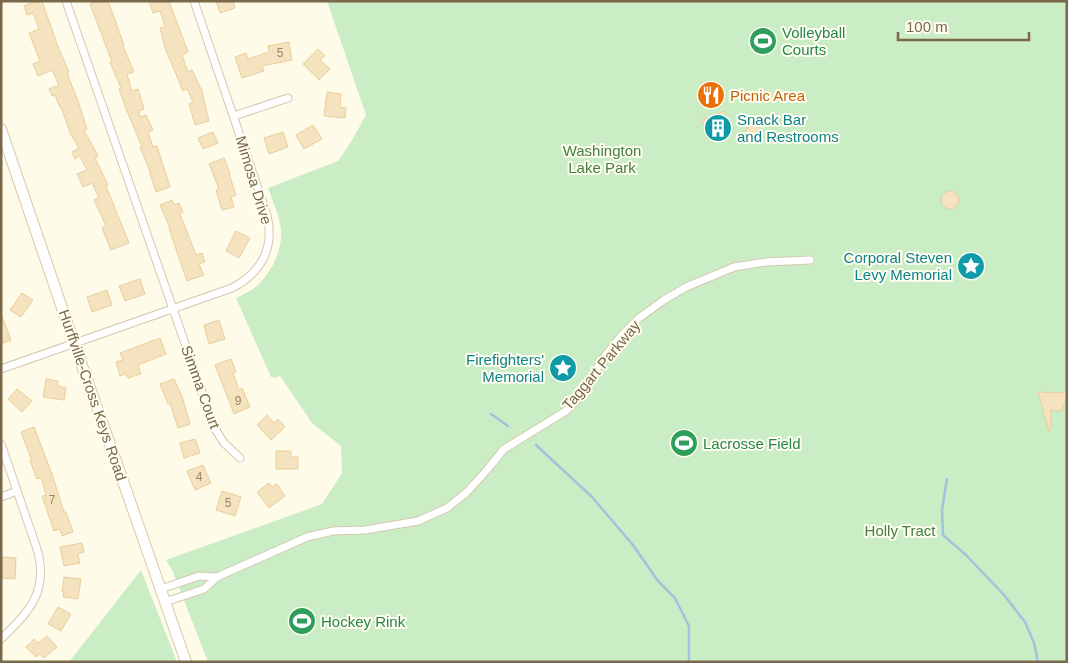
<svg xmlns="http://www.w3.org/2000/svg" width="1068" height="663" viewBox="0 0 1068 663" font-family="Arial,sans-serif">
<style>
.green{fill:#cbedc5}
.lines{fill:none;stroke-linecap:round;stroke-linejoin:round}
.stream{stroke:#a1c3dc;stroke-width:2.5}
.building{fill:#f5e2be;stroke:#e9ce9e}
.street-casing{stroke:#d4c9b0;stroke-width:9}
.secondary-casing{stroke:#d7caac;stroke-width:12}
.street{stroke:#fff;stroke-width:7}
.secondary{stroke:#fff;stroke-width:10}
.labels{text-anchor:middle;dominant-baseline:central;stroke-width:4;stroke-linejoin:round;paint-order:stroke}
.number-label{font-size:12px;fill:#998667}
.leisure-label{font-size:15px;fill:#27864d;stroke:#fffdf0;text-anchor:start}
.food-label{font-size:15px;fill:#c56008;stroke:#fffdf0;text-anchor:start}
.culture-label{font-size:15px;fill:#0d838f;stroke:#fffdf0;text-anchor:end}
.park-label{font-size:15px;fill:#428141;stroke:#fffdf0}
.street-label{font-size:15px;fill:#7a684a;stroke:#fffdf0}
</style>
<rect width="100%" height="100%" fill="#fefbe9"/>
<path class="green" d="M327,1H1067V662H208L173,572L166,560L322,504L342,473L341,446L312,423L280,376L275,378L271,377L236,298C242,295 248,292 253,289C270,276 283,251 281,230C279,215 273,202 268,188L338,161L351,142L366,115Z
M141,570L177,662H69Z"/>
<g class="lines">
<path class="stream" d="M491,414L508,426
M536,445L592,497L633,545L658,581L675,598L689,626V662
M947,479L942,510L943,535L966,555L1004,595L1025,622L1034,643L1038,662"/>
</g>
<path class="building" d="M35,1H42L57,44L69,72L67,73L78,101L87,129L84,130L98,156L95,158L108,185L106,186L129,243L111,250L102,228L106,226L94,200L99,198L92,183L83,187L77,174L87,170L80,156L75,159L72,152L79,148L71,135L61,107L60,108L55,95L52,96L49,89L59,85L52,70L38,76L33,64L40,61L29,33L39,29L33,13L27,15L24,6Z
M98,1H108L114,17L124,45L123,46L134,72L127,74L132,91L138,89L144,109L139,111L140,117L146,115L153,130L148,132L153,147L157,146L170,187L156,192L150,174H151L140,147H142L127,111L119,89L121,88L110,62H112L90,4Z
M149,1H169L188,52L182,55L188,72L192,70L202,91L209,121L195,125L189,104L193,102L187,89L183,91L165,48L160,28L165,27L160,11L153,13Z
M216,1H233L235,8L220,13Z
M289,42L292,60L262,66L264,71L242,78L235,57L246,53L248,59L269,52L268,46Z
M318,49L325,56L320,60L330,69L319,80L303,64Z
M327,92L341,94L340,107L346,108L345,118L324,116Z
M724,111L732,133L716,139L714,132L707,134L702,120Z
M313,125L322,139L304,149L296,135Z
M745 134a8 8 0 1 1 16 0a8 8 0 1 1-16 0Z
M213,132L218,143L203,149L198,138Z
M283,132L288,147L269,154L264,138Z
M224,158L230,173L229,174L236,195L231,197L234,207L222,210L216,190L219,189L209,164Z
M941 200a9 9 0 1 1 18 0a9 9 0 1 1-18 0Z
M172,200L174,205L179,203L183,212L180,214L196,255L202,253L205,262L199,264L204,275L187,281L169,229L170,228L160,205Z
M236,231L250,238L239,258L226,251Z
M140,279L145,294L125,301L119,286Z
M107,290L112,305L92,312L87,297Z
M22,293L33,300L21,317L10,310Z
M1,316H2L11,340L1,344Z
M219,320L225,339L209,344L204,325Z
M160,338L166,354L138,365L141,374L128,378L126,374L120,376L116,362L123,360L120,353Z
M231,359L236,372L233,373L239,390L242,388L250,407L234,414L215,365Z
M46,379L58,381V386L66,388L64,400L43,397Z
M174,379L182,396L190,424L178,428L170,403L168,404L160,384Z
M17,389L32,401L22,412L8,399Z
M1038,392L1067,393V397L1062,411L1051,410L1050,431H1049Z
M267,415L274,423L278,419L285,427L271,440L257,425Z
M34,427L52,474L64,512H66L73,532L62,536L60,529L54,531L42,496L46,495L41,478L37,479L30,461H32L21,432Z
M195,439L200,453L184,458L180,443Z
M276,451H291V457H298V469H276Z
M203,465L211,483L195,490L187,471Z
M269,483L272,487L277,484L285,496L269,508L257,492Z
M222,491L241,497L235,516L216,510Z
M82,543L84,552L78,554L80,563L64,566L60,547Z
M2,557L16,558L15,579L1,578Z
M64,577L81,579L78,599L63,597L64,592H62Z
M58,607L71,614L61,631L48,624Z
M47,636L57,647L44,658L40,654L36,657L26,647L34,639L38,643Z"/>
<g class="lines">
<g class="street-casing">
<path id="street" d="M66,1L214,427L224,443L240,458
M234,116L288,98
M1,369L232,288C261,273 275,248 267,215L194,1
M1,444L37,549C49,591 30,611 1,639
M1,497L17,491
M161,589L199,576L217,577
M165,602L204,589L217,577L307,537L333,531L365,530L418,521L447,508L467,492L487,470L504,449L566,411L574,403L605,356L622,335L639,318L664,300L686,287L734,267L766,262L810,260"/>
</g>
<g class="secondary-casing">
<path id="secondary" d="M1,129L74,343L116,461L186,662"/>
</g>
<use href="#street" class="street"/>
<use href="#secondary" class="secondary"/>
</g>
<defs>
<g id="stadium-disc" transform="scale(1.4375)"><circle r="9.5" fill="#2e9e5b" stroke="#fffdf0"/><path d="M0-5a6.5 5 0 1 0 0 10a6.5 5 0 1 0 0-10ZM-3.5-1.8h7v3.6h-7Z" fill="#fff"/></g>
<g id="restaurant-disc" transform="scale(1.4375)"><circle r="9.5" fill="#e8710a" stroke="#fffdf0"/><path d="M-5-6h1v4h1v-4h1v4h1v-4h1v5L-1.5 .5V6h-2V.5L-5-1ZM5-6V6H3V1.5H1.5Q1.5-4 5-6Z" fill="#fff"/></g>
<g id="building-disc" transform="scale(1.4375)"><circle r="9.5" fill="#0f9aa8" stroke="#fffdf0"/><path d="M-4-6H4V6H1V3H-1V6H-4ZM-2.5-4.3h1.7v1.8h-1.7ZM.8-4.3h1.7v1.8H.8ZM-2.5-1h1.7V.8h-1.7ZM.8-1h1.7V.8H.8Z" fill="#fff"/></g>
<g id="sight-disc" transform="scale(1.4375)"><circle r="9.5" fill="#0f9aa8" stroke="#fffdf0"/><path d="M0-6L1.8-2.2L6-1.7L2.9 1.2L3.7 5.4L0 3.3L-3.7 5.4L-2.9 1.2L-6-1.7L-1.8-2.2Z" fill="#fff"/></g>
</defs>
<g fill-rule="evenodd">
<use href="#stadium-disc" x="763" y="41"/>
<use href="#restaurant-disc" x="711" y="95"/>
<use href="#building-disc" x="718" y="128"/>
<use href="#sight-disc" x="971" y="266"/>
<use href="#sight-disc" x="563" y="368"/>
<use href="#stadium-disc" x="684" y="443"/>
<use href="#stadium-disc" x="302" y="621"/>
</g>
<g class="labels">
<g class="number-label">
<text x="280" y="53">5</text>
<text x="238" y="401">9</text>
<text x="199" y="477">4</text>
<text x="52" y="500">7</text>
<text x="228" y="503">5</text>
</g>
<g class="leisure-label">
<text x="782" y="32">Volleyball<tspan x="782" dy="17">Courts</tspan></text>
<text x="703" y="443">Lacrosse Field</text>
<text x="321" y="621">Hockey Rink</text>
</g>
<g class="food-label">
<text x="730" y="95">Picnic Area</text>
</g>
<g class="culture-label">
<text x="737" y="119" text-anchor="start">Snack Bar<tspan x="737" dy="17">and Restrooms</tspan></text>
<text x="952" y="257">Corporal Steven<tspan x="952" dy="17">Levy Memorial</tspan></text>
<text x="544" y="359">Firefighters'<tspan x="544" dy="17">Memorial</tspan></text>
</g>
<g class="park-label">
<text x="602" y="150">Washington<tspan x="602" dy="17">Lake Park</tspan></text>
<text x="900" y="530">Holly Tract</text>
</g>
<g class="street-label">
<text transform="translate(254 180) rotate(73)">Mimosa Drive</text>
<text transform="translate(601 365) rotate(-50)">Taggart Parkway</text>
<text transform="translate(201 387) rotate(70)">Simma Court</text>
<text transform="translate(93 395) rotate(71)">Hurffville-Cross Keys Road</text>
</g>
</g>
<rect width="1068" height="663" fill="none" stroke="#7a684a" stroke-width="5"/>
<path d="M898 32v8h131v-8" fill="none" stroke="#7a684a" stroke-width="2.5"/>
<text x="906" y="32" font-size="15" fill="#7a684a" stroke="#fffdf0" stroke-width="4" paint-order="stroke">100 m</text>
</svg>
